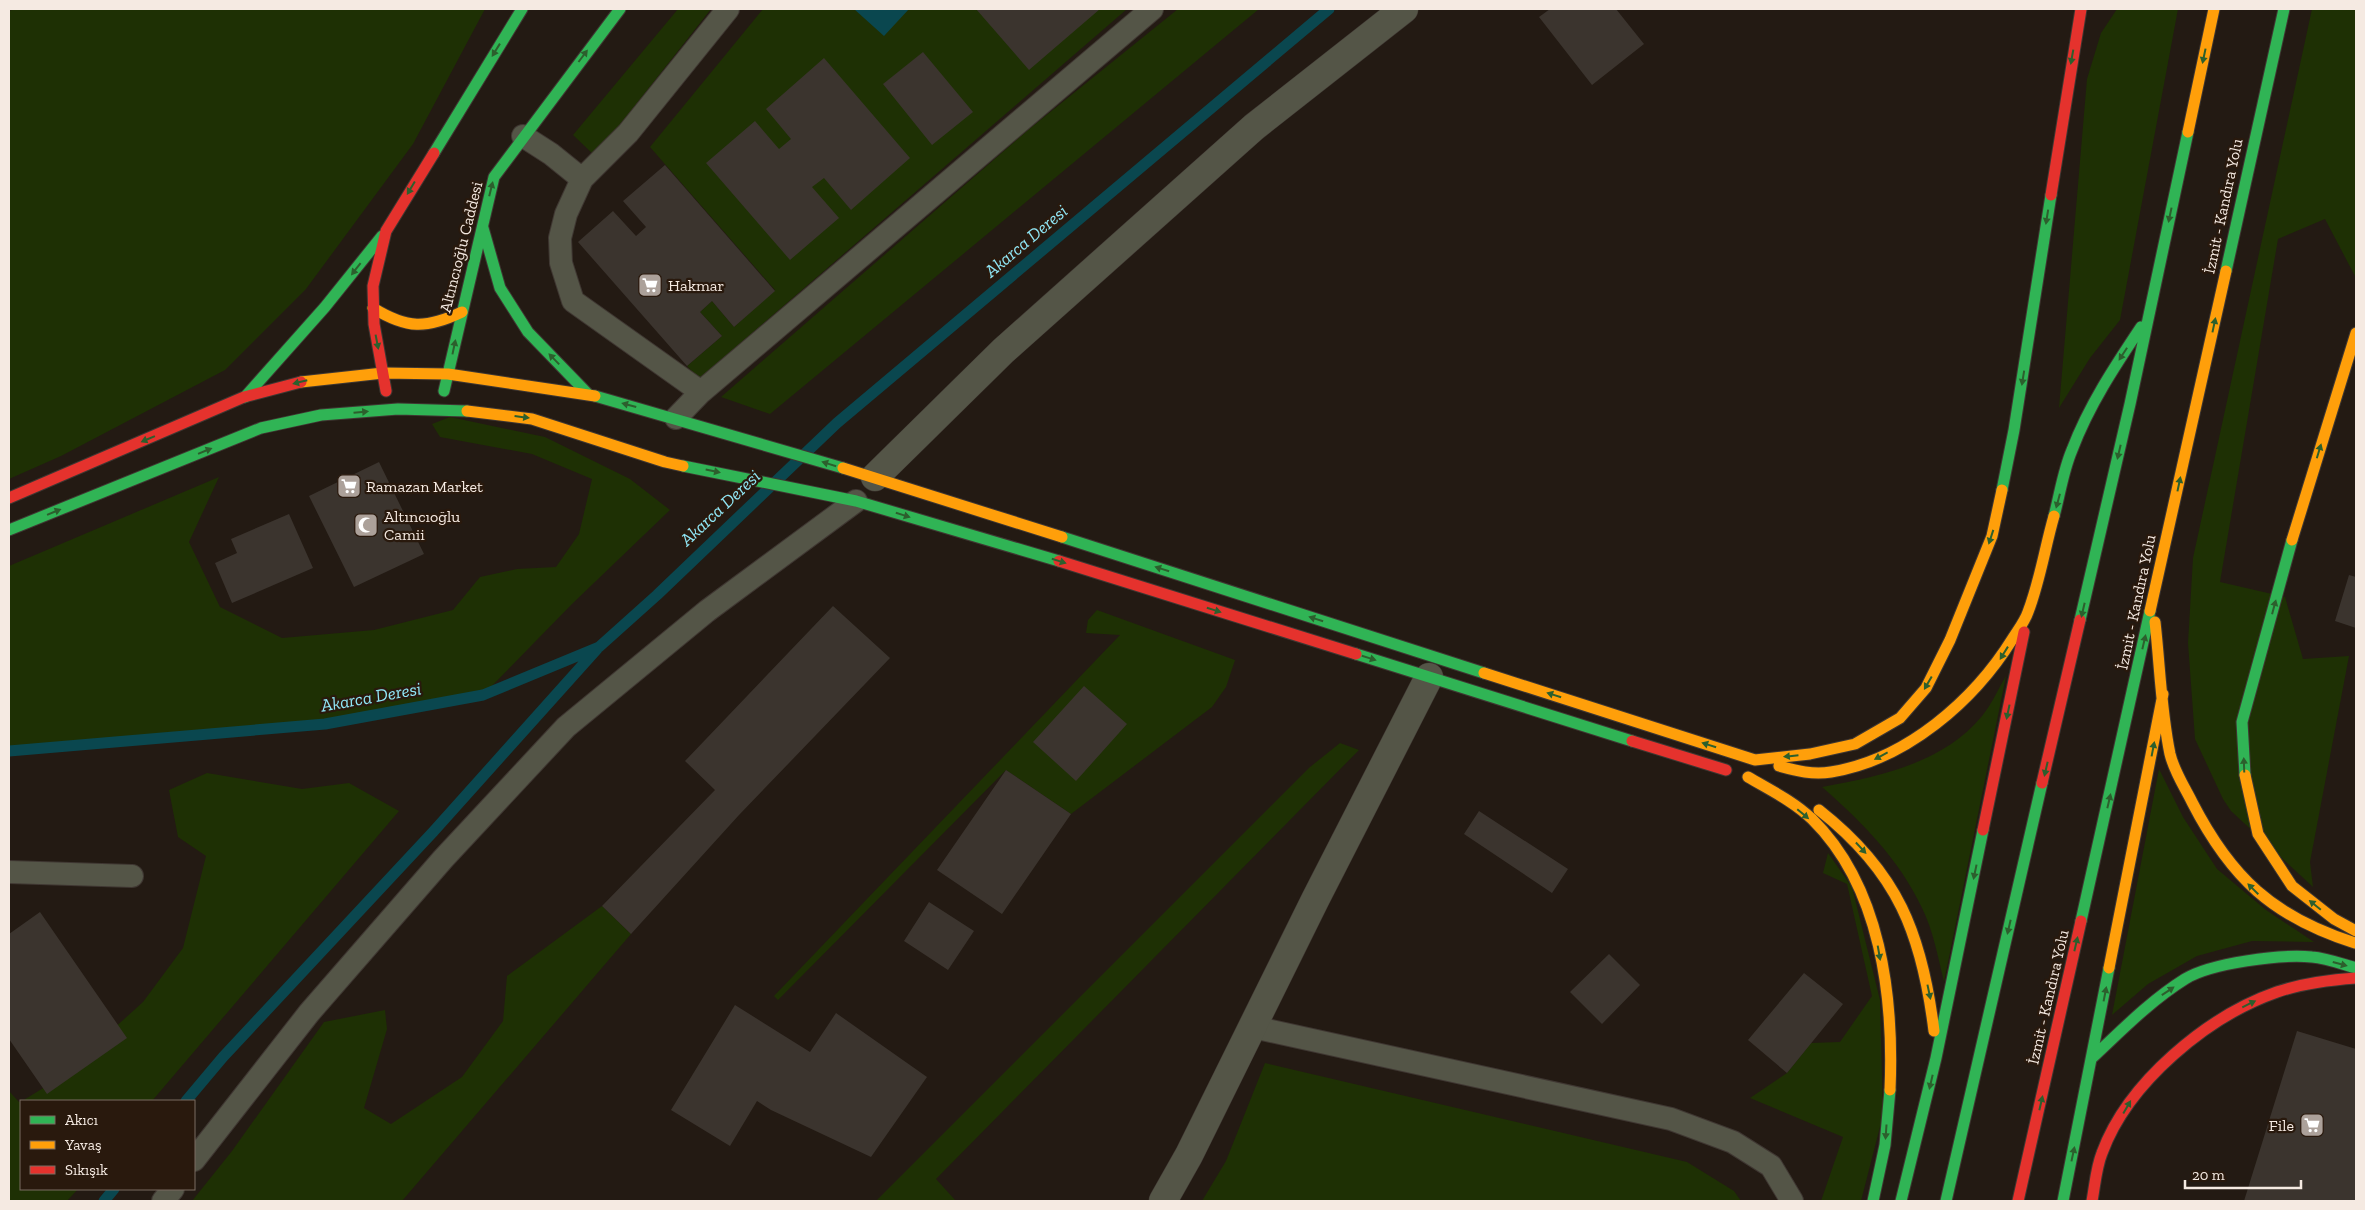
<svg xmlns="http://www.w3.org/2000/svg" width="2365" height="1210" viewBox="0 0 2365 1210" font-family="'Zilla Slab',serif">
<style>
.green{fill:#1e3004}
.water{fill:#0a474f}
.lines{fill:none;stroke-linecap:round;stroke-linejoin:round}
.stream{stroke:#0a474f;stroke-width:11}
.building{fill:#3b342e}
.lane-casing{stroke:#3f3732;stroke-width:24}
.street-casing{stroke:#3f3732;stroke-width:29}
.fast-casing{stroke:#3f3732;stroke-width:13}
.slow-casing{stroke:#3f3732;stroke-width:13}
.jam-casing{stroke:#3f3732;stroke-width:13}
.lane{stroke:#545547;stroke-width:22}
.street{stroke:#545547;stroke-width:28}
.fast{stroke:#30b455;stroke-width:11}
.slow{stroke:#ff9f0a;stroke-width:11}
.jam{stroke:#e5322d;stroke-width:11}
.oneway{fill:#2c5f2d}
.labels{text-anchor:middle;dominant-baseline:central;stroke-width:4.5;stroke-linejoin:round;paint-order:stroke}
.street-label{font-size:16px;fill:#f5eae2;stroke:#29190d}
.poi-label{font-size:16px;fill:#f5eae2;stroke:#29190d;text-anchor:start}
.water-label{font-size:18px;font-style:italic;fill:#90e7f7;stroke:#29190d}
</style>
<rect width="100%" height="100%" fill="#231a13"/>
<path class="green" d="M15,9H485L413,144L306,289L225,370L61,456L9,479V11Z
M678,9H711L619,126L593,154L573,135Z
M763,9H1127L699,379L687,366L722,336L700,312L712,301L734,327L775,290L650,147Z
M1178,9H1259L770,414L721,397L1028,130Z
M2117,9H2178L2120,320L2090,358L2059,408L2087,79L2101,33Z
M2312,9H2356V278L2325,219L2278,239L2220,582L2285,597L2303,659L2349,656L2310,862L2313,887L2231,811L2223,799L2195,739L2188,643L2193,558Z
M450,417L545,437L630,479L670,510L572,604L483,695L325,724L9,751V566L219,477L189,542L220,607L282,638L374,630L453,610L480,577L517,569L556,567L579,534L592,479L532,454L440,437L432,424Z
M1097,610L1235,660L1226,687L1212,707L1071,814L1006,770L778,1000L774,996L1120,635L1086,633L1088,620Z
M2006,676L1944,982C1938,957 1933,930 1922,908C1899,859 1862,822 1822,787C1878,777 1944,763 1982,716C1992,704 1998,689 2006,676Z
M1340,743L1359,750L936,1179L956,1201H876L1310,767Z
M2159,769L2183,817L2217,869L2266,910L2314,942L2252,941L2197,956L2148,984L2112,1015Z
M207,773L302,789L349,783L399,811L152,1101H22L58,1079L143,1002L183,948L206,856L178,837L169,790Z
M1828,853L1852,887L1880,1000L1883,1115L1861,1201H1821L1843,1137L1750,1098L1787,1073L1811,1043L1840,1042L1872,996L1847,884L1823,873Z
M602,906L631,934L402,1201H192L232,1151L324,1022L385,1010L387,1029L364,1108L391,1124L462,1077L503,1021L507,976Z
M1265,1063L1687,1162L1734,1191L1741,1201H1202L1226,1161Z
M9,1091L19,1102L21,1101V1189H78L67,1201H9Z"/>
<path class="water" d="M854,9H909L884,36Z"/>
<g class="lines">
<path class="stream" d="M9,751L325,724L483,695L599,647L657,595L837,423L1329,9
M186,1101L223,1057L433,832L597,649
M104,1201L114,1189"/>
</g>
<path class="building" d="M976,9H1100L1029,70Z
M1550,9H1616L1644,44L1592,85L1539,17Z
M923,52L973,112L932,145L883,84Z
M824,58L910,158L851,210L824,178L812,187L839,218L790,260L706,163L755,121L779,149L791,139L766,109Z
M665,165L775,291L734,327L712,301L700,312L722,336L687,366L578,242L613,211L636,236L646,227L623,201Z
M379,462L424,554L354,587L309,496Z
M289,514L313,568L232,603L215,563L237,553L231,539Z
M2349,575L2356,577V628L2335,621Z
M833,606L890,658L739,815L631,934L602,906L715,790L685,761Z
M1084,686L1127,724L1076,781L1033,742Z
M1006,770L1071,814L1002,914L937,870Z
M1479,811L1568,869L1552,893L1464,834Z
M929,902L974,931L948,970L904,941Z
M40,912L127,1038L47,1094L9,1039V934Z
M1609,954L1640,985L1602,1024L1570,992Z
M1804,973L1843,1004L1787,1073L1748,1040Z
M735,1005L810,1052L836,1013L927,1077L871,1157L771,1110L757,1101L730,1146L671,1110Z
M2297,1031L2356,1049V1201H2244Z"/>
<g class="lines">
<g class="lane-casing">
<path id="lane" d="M523,136L551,154L582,179
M701,392L573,301L561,263L560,238L566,214L582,179L628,133L728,9
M676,418L701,392L1152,9
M9,872L132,876
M1253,1027L1671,1119L1733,1142L1771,1166L1792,1201
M194,1160L309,1013L443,859L566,727L707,611L856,501
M163,1201L173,1189"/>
</g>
<g class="street-casing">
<path id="street" d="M875,477L1003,351L1254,127L1404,9
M1163,1201L1189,1155L1315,900L1429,677"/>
</g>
<g class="fast-casing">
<path id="fast" d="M434,153L522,9
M483,228L500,288L528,332L588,394
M2226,271L2284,9
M444,391L494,177L620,9
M595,396L843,468
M245,397L325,307L382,236
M683,466L856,501L1059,561
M2002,490L2014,430L2051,195
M2054,516C2060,494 2063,471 2072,450C2089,405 2115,366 2141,327
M9,530L261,428L321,415L398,409L467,411
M1062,537L1484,673
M2080,620L2130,404L2188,132
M1356,654L1632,741
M2245,775L2242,722L2292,540
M2081,921L2150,611
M2092,1058C2122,1030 2150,1001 2185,979C2211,963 2281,954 2312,957C2326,958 2342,964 2356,968
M1873,1201L1885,1145L1890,1090
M1901,1201L1936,1058L1983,830
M1946,1201L2042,783
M2063,1201L2109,968"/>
</g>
<g class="slow-casing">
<path id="slow" d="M2188,132L2214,9
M373,308C407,329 426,329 462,312
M301,382L383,373L448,374L595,396
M467,411L532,419L665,462L683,466
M843,468L1062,537
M2292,540L2356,333
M2150,611L2226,271
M2155,622C2160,666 2161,711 2170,754C2174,771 2184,786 2192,802C2231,878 2273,917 2355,943
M1484,673L1755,760
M1755,760L1810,754L1855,744L1900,718L1926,688L1950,640L1992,536L2002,490
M1779,766C1797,771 1813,775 1831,772C1906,760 1974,701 2013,638C2018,630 2025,621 2028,612C2040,581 2045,547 2054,516
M2245,775L2258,834L2292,886L2334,919L2356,931
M1748,777C1770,790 1793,801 1812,819C1881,887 1894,997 1890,1090
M1819,810C1898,872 1922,934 1934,1031
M2109,968L2163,694"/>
</g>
<g class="jam-casing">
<path id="jam" d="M2051,195L2081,9
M386,391L374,324L373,286L386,231L434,153
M9,498L244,397L301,382
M1059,561L1356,654
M1632,741L1726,770
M2042,783L2080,620
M1983,830L2024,632
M2018,1201L2081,921
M2092,1201C2095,1185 2096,1168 2102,1153C2128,1082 2208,1016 2277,992C2303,983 2329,980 2356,978"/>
</g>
<use href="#lane" class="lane"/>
<use href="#street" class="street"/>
<use href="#fast" class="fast"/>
<use href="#slow" class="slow"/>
<use href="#jam" class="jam"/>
</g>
<defs><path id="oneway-solid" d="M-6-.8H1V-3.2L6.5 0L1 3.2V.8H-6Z" transform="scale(1.25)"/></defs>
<g class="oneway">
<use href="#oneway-solid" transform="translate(496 50) rotate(122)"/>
<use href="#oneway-solid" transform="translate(583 56) rotate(-53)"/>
<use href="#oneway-solid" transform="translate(2204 56) rotate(102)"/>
<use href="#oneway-solid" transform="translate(2072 57) rotate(100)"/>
<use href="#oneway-solid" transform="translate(411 188) rotate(121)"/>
<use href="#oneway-solid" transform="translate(491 189) rotate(-76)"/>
<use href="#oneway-solid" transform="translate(2170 215) rotate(102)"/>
<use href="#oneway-solid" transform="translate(2047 217) rotate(99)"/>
<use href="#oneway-solid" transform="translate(356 269) rotate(128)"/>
<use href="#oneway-solid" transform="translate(2214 325) rotate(-78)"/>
<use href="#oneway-solid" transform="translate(377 342) rotate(79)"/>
<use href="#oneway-solid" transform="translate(454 347) rotate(-78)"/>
<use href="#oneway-solid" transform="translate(2123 354) rotate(123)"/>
<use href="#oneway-solid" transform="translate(554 359) rotate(-134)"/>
<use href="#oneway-solid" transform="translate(2023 378) rotate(99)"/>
<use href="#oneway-solid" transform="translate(300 382) rotate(166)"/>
<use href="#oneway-solid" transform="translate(629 405) rotate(-165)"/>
<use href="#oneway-solid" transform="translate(361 412) rotate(-5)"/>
<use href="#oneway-solid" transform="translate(522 417) rotate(7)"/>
<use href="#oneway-solid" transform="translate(148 439) rotate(157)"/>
<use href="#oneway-solid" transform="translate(205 451) rotate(-22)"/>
<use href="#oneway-solid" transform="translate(2319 451) rotate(-73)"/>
<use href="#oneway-solid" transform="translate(2119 452) rotate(103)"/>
<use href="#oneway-solid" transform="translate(829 464) rotate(-163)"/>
<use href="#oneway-solid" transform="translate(713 471) rotate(12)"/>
<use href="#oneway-solid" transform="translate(2179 484) rotate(-78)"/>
<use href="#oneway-solid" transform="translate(2058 501) rotate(105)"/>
<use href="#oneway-solid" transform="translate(54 512) rotate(-22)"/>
<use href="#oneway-solid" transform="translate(903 515) rotate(17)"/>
<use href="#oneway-solid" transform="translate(1991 537) rotate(108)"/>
<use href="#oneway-solid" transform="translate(1059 561) rotate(17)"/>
<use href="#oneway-solid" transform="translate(1162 569) rotate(-162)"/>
<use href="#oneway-solid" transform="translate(2274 607) rotate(-75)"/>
<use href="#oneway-solid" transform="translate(1214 610) rotate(17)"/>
<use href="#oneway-solid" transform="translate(2083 610) rotate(103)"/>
<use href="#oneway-solid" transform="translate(1316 619) rotate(-162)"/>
<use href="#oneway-solid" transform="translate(2144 642) rotate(-77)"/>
<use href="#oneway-solid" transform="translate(2004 653) rotate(122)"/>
<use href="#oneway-solid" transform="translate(1369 658) rotate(17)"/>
<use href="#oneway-solid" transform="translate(1928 683) rotate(120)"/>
<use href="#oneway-solid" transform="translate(1554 695) rotate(-162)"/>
<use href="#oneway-solid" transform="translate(2008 712) rotate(102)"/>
<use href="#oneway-solid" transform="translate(1709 745) rotate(-162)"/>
<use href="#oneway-solid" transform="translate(2153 749) rotate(-79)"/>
<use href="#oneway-solid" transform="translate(1791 756) rotate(174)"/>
<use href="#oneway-solid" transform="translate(1881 756) rotate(152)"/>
<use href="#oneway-solid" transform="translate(2244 765) rotate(-92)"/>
<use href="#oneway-solid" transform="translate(2046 769) rotate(103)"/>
<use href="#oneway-solid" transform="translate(2109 801) rotate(-77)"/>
<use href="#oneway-solid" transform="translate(1803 814) rotate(40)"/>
<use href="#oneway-solid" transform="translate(1861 848) rotate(47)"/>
<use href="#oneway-solid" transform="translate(1975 872) rotate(102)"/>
<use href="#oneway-solid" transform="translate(2253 889) rotate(-135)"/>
<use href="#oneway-solid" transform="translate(2315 905) rotate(-141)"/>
<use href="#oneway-solid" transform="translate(2009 927) rotate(103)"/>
<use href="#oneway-solid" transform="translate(2076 944) rotate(-77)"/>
<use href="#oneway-solid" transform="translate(1879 953) rotate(80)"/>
<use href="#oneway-solid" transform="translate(2340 964) rotate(15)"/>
<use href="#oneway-solid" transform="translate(2168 991) rotate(-34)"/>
<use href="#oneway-solid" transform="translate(1929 992) rotate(78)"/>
<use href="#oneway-solid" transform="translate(2105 994) rotate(-79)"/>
<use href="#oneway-solid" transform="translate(2249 1004) rotate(-26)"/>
<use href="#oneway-solid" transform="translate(1931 1082) rotate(103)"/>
<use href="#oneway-solid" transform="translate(2041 1103) rotate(-77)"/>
<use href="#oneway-solid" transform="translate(2127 1107) rotate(-60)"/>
<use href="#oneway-solid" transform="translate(1886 1132) rotate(94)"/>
<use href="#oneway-solid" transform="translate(2073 1154) rotate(-78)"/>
</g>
<defs>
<g id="supermarket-square" transform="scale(1.25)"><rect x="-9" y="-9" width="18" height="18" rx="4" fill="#aca19a" stroke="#29190d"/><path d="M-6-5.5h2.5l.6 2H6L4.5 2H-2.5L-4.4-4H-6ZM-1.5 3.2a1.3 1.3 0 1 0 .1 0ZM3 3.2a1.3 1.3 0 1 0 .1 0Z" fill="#fff"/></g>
<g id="mosque-square" transform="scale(1.25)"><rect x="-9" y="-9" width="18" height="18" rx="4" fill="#aca19a" stroke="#29190d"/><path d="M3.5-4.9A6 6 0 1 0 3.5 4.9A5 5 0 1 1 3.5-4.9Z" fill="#fff"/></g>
</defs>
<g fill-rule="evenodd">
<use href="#supermarket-square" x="650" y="285"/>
<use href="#supermarket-square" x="349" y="486"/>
<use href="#mosque-square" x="366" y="525"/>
<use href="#supermarket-square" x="2312" y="1125"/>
</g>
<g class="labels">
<g class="street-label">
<text transform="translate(2223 206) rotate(-78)">İzmit - Kandıra Yolu</text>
<text transform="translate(461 247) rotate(-76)">Altıncıoğlu Caddesi</text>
<text transform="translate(2136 602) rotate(-78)">İzmit - Kandıra Yolu</text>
<text transform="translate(2048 997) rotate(-77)">İzmit - Kandıra Yolu</text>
</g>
<g class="poi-label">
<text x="668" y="285">Hakmar</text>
<text x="366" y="486">Ramazan Market</text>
<text x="384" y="516">Altıncıoğlu<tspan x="384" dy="18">Camii</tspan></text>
<text x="2294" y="1125" text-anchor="end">File</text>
</g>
<g class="water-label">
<text transform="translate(1026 241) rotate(-40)">Akarca Deresi</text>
<text transform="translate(720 508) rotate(-43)">Akarca Deresi</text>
<text transform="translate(371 697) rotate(-10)">Akarca Deresi</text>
</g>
</g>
<rect width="2365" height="1210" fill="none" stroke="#f5eae2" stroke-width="20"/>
<rect x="20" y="1100" width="175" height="90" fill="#29190d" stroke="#7b6d62"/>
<rect x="30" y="1116" width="25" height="8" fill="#30b455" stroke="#7b6d62"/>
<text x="65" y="1125" font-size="15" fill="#f5eae2">Akıcı</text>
<rect x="30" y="1141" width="25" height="8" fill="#ff9f0a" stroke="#7b6d62"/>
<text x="65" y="1150" font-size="15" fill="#f5eae2">Yavaş</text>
<rect x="30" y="1166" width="25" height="8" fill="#e5322d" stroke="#7b6d62"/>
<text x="65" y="1175" font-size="15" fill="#f5eae2">Sıkışık</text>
<path d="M2185 1180v8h116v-8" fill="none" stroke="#f5eae2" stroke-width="2.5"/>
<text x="2192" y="1180" font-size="15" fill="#f5eae2" stroke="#29190d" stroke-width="4" paint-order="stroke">20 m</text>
</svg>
